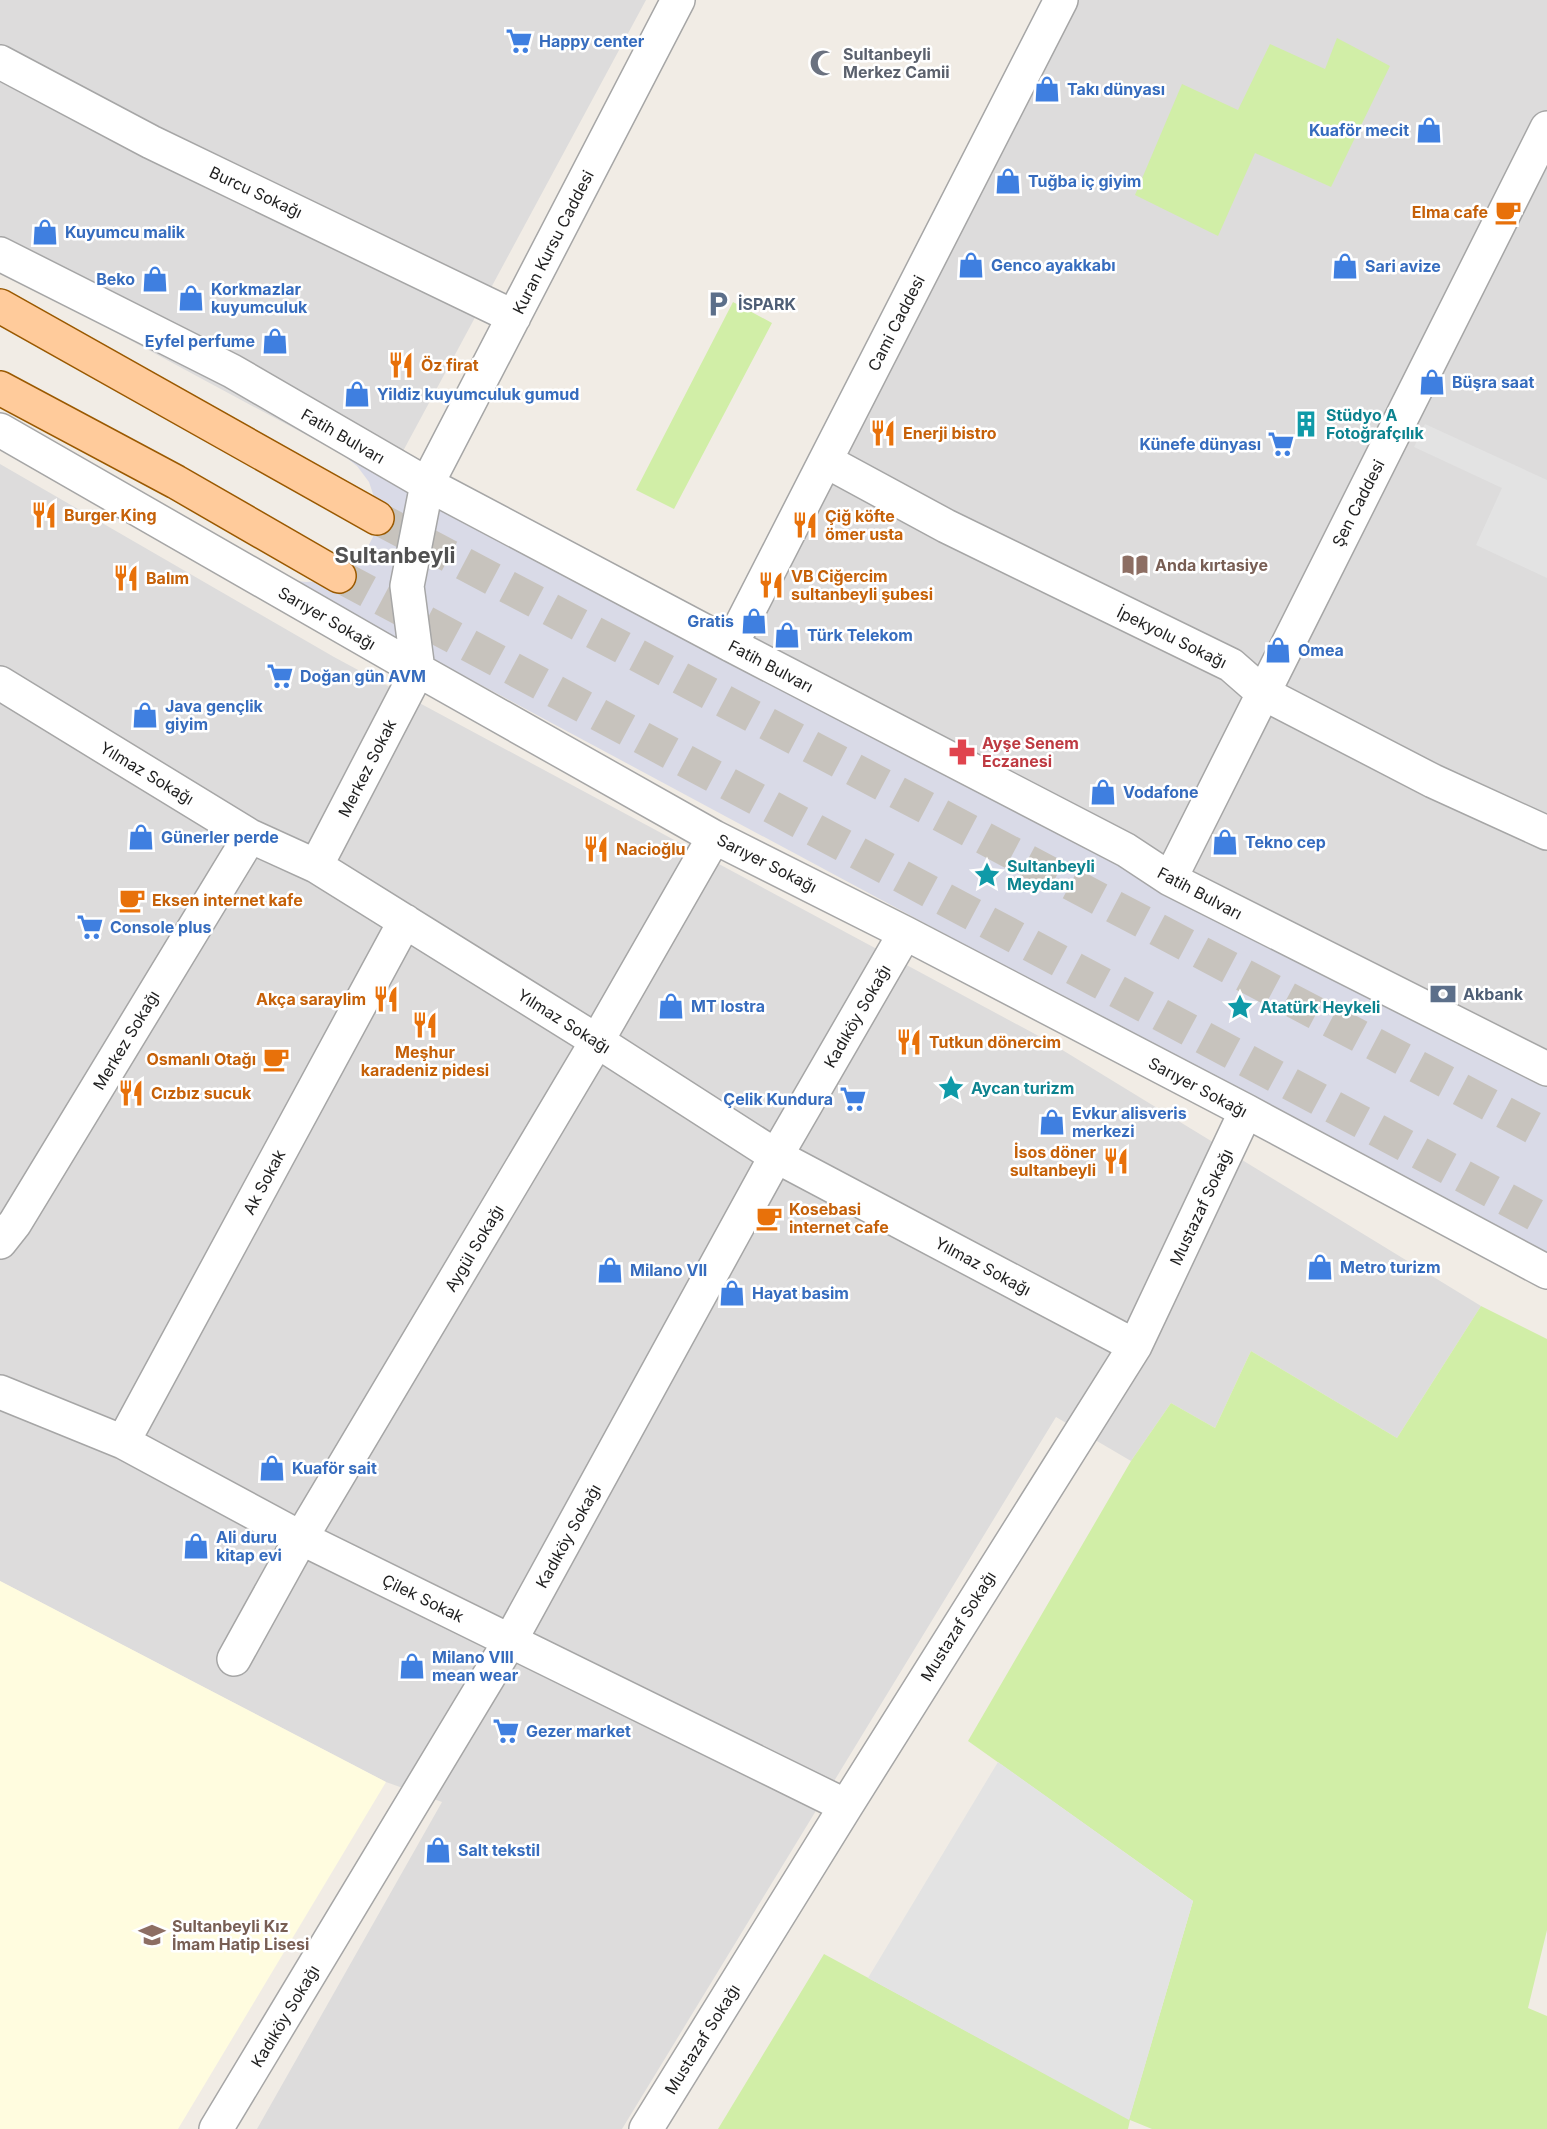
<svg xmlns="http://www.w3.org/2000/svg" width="1547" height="2129" viewBox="0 0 1547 2129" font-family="Inter,sans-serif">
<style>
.residential{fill:#dddcdc}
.education{fill:#fffcdf}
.grass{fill:#d1eea7}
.parking{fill:#e3e3e3}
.plaza{fill:#d9dae7}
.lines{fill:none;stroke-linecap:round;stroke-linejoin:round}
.major-tunnel{stroke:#c7c3bd;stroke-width:33;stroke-dasharray:33 16;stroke-linecap:butt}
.minor-casing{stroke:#a6a6a6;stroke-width:36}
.major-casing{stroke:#9a5900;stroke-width:36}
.minor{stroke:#fff;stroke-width:33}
.major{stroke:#ffcb9b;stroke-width:33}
.labels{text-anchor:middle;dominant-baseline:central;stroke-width:5;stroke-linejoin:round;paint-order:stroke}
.shop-label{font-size:16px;font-weight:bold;fill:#366cbe;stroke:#fff;text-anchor:start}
.worship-label{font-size:16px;font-weight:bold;fill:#5b616d;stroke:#fff;text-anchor:start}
.street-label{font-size:16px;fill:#1f1f1f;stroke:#fff}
.food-label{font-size:16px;font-weight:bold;fill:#c56008;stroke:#fff;text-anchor:start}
.service-label{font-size:16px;font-weight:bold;fill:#4e5e75;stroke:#fff;text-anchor:start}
.culture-label{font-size:16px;font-weight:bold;fill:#0d838f;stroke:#fff;text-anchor:start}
.education-label{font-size:16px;font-weight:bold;fill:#785e54;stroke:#fff;text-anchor:start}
.health-label{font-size:16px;font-weight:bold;fill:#be3a42;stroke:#fff;text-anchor:start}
.district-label{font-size:22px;font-weight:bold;fill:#525252;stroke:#fff}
</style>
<rect width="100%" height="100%" fill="#f1ece5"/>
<path class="residential" d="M0,0H646L388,479L0,270Z
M1072,0H1547V1086L731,664Z
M0,464L334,657L1046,1040L1481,1306L1397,1438L1251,1351L1215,1428L1171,1403L1131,1461L1056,1417L622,2129H257L442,1802L386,1782L0,1581Z"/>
<path class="education" d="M0,1581L386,1782L178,2129H0Z"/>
<path class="grass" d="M1337,38L1390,66L1331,187L1255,153L1218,236L1135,195L1182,84L1238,110L1270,44L1325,69Z
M733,302L772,323L674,509L636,490Z
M1481,1306L1547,1339V1930L1528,2008L1547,2016V2129H1152L1130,2120L1128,2129H718L824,1954L1129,2119L1193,1901L968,1741L1131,1461L1171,1403L1215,1428L1251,1351L1397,1438Z"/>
<path class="parking" d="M1425,424L1547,480V578L1476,545L1502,488L1414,447Z
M998,1762L1193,1901L1129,2120L868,1978Z"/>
<path class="plaza" d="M343,455L731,664L1547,1086V1257L274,574L290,580L306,582L323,581L339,576L353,566L364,554L373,537L377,518L375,500L369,482L357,466Z"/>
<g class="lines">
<path class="major-tunnel" d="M377,518L1547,1135
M339,576L1547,1221"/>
<g class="minor-casing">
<path id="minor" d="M0,62L151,142L514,317
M0,254L232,371L427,484L731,645L1126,850L1170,879L1547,1069
M0,430L418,670L714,837L905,933L1246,1111L1547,1272
M826,461L946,526L1231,665L1263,693L1433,781L1547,833
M731,645L1061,0
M0,683L250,836L316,866L597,1041L776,1156L1135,1346
M316,866L418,670L407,586L427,484L678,0
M1170,879L1547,128
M0,1242L15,1223L250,836
M0,1392L123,1442L301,1538L846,1806
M123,1442L405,921
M234,1659L301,1538L597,1041L714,837
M216,2129L510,1641L776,1156L905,933
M646,2129L846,1806L1135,1346L1246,1111"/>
</g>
<g class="major-casing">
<path id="major" d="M0,306L377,518
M0,388L176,482L339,576"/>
</g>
<use href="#minor" class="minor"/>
<use href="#major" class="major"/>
</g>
<defs>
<g id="supermarket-bare" transform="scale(2.07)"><path d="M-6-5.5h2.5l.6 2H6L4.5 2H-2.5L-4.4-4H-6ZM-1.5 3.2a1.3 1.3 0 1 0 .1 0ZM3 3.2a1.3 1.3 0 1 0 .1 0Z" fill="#3f7fe0" stroke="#fff" stroke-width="2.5" paint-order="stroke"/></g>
<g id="mosque-bare" transform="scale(2.07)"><path d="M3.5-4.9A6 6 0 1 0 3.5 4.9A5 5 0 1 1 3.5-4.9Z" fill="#6b7280" stroke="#fff" stroke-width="2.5" paint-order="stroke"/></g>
<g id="shop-bare" transform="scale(2.07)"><path d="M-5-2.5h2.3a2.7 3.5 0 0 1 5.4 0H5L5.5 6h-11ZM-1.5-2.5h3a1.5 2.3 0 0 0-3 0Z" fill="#3f7fe0" stroke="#fff" stroke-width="2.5" paint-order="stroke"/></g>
<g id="cafe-bare" transform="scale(2.07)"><path d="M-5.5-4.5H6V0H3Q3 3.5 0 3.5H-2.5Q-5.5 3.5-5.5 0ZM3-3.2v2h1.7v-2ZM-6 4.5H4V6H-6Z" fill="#e8710a" stroke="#fff" stroke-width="2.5" paint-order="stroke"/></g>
<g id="parking-bare" transform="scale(2.07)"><path d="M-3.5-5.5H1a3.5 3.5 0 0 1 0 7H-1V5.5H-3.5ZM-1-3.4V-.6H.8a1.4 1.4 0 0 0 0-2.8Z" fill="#5c6f8a" stroke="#fff" stroke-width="2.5" paint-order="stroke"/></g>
<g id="restaurant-bare" transform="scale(2.07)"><path d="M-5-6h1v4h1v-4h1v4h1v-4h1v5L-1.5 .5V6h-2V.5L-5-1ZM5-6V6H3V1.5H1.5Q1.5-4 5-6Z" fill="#e8710a" stroke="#fff" stroke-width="2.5" paint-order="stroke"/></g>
<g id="building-bare" transform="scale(2.07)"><path d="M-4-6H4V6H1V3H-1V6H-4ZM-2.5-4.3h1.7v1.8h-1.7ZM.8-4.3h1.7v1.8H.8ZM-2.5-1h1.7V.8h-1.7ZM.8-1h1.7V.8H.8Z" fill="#0f9aa8" stroke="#fff" stroke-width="2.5" paint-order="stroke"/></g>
<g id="library-bare" transform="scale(2.07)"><path d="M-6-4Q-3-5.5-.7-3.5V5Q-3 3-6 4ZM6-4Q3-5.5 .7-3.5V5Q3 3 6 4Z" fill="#8d6e63" stroke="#fff" stroke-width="2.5" paint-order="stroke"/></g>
<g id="pharmacy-bare" transform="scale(2.07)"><path d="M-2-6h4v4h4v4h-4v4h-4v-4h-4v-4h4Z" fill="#e0444e" stroke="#fff" stroke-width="2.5" paint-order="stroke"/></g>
<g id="sight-bare" transform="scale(2.07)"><path d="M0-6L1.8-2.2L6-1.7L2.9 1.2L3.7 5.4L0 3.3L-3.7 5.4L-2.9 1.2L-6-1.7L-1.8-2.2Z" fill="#0f9aa8" stroke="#fff" stroke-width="2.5" paint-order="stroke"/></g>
<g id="bank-bare" transform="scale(2.07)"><path d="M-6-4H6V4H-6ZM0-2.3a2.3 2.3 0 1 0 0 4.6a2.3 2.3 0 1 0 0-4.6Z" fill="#5c6f8a" stroke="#fff" stroke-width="2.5" paint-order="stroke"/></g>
<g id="school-bare" transform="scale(2.07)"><path d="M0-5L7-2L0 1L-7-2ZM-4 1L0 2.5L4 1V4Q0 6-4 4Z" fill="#8d6e63" stroke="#fff" stroke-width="2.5" paint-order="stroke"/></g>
</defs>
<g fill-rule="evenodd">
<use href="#supermarket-bare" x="519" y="41"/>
<use href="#mosque-bare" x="823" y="63"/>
<use href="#shop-bare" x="1047" y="89"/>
<use href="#shop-bare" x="1429" y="130"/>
<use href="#shop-bare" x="1008" y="181"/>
<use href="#cafe-bare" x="1508" y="212"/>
<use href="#shop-bare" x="45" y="232"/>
<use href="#shop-bare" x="971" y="265"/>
<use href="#shop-bare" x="1345" y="266"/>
<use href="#shop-bare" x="155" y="279"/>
<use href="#shop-bare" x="191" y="298"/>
<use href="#parking-bare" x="718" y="304"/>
<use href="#shop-bare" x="275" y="341"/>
<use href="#restaurant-bare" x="401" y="365"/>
<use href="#shop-bare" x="1432" y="382"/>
<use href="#shop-bare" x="357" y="394"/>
<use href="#building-bare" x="1306" y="424"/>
<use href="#restaurant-bare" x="883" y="433"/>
<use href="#supermarket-bare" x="1281" y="444"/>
<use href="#restaurant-bare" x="44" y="515"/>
<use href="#restaurant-bare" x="805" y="525"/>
<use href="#library-bare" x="1135" y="565"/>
<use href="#restaurant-bare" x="126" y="578"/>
<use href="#restaurant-bare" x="771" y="585"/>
<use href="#shop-bare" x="754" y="621"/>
<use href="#shop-bare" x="787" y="635"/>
<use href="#shop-bare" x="1278" y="650"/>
<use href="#supermarket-bare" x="280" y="676"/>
<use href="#shop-bare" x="145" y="715"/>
<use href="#pharmacy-bare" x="962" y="752"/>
<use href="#shop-bare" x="1103" y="792"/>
<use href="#shop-bare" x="141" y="837"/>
<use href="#shop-bare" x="1225" y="842"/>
<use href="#restaurant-bare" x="596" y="849"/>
<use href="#sight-bare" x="987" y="875"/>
<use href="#cafe-bare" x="132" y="900"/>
<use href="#supermarket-bare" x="90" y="927"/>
<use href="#bank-bare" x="1443" y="994"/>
<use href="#restaurant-bare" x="386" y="999"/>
<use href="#shop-bare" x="671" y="1006"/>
<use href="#sight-bare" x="1240" y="1007"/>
<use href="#restaurant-bare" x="425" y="1025"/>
<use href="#restaurant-bare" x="909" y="1042"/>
<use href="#cafe-bare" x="276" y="1059"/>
<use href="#sight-bare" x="951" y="1088"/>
<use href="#restaurant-bare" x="131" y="1093"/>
<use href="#supermarket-bare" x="853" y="1099"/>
<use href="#shop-bare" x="1052" y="1122"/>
<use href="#restaurant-bare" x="1116" y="1161"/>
<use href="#cafe-bare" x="769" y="1218"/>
<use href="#shop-bare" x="1320" y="1267"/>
<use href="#shop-bare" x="610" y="1270"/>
<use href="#shop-bare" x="732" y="1293"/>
<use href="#shop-bare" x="272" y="1468"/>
<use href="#shop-bare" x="196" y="1546"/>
<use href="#shop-bare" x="412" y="1666"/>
<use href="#supermarket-bare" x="506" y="1731"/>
<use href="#shop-bare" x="438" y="1850"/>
<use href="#school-bare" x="152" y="1935"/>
</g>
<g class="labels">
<g class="shop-label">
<text x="539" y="41">Happy center</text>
<text x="1067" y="89">Takı dünyası</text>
<text x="1409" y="130" text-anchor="end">Kuaför mecit</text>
<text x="1028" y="181">Tuğba iç giyim</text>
<text x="65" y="232">Kuyumcu malik</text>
<text x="991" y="265">Genco ayakkabı</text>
<text x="1365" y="266">Sari avize</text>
<text x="135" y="279" text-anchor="end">Beko</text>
<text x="211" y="289">Korkmazlar<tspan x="211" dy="18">kuyumculuk</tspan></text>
<text x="255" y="341" text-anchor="end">Eyfel perfume</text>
<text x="1452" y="382">Büşra saat</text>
<text x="377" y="394">Yildiz kuyumculuk gumud</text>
<text x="1261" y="444" text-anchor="end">Künefe dünyası</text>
<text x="734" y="621" text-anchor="end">Gratis</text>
<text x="807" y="635">Türk Telekom</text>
<text x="1298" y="650">Omea</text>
<text x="300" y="676">Doğan gün AVM</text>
<text x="165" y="706">Java gençlik<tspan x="165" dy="18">giyim</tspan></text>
<text x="1123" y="792">Vodafone</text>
<text x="161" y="837">Günerler perde</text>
<text x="1245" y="842">Tekno cep</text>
<text x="110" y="927">Console plus</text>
<text x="691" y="1006">MT lostra</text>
<text x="833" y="1099" text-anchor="end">Çelik Kundura</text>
<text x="1072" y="1113">Evkur alisveris<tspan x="1072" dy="18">merkezi</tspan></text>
<text x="1340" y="1267">Metro turizm</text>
<text x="630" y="1270">Milano VII</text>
<text x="752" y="1293">Hayat basim</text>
<text x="292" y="1468">Kuaför sait</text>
<text x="216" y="1537">Ali duru<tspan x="216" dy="18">kitap evi</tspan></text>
<text x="432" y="1657">Milano VIII<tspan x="432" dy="18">mean wear</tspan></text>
<text x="526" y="1731">Gezer market</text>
<text x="458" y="1850">Salt tekstil</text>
</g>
<g class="worship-label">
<text x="843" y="54">Sultanbeyli<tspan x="843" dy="18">Merkez Camii</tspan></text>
</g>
<g class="street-label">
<text transform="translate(256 192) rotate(25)">Burcu Sokağı</text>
<text transform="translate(553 242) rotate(-63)">Kuran Kursu Caddesi</text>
<text transform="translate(896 323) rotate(-63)">Cami Caddesi</text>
<text transform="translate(343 436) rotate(30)">Fatih Bulvarı</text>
<text transform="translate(1358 503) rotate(-63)">Şen Caddesi</text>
<text transform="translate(327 618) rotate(30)">Sarıyer Sokağı</text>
<text transform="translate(1172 637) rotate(26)">İpekyolu Sokağı</text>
<text transform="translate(771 666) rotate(28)">Fatih Bulvarı</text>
<text transform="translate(367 768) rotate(-63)">Merkez Sokak</text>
<text transform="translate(147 773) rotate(31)">Yılmaz Sokağı</text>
<text transform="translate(767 863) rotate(27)">Sarıyer Sokağı</text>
<text transform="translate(1200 893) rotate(28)">Fatih Bulvarı</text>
<text transform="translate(857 1016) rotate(-60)">Kadıköy Sokağı</text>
<text transform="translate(564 1021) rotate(32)">Yılmaz Sokağı</text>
<text transform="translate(126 1040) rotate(-59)">Merkez Sokağı</text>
<text transform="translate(1198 1087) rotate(28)">Sarıyer Sokağı</text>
<text transform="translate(264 1182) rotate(-62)">Ak Sokak</text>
<text transform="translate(1201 1207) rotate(-65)">Mustazaf Sokağı</text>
<text transform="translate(474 1248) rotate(-59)">Aygül Sokağı</text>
<text transform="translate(983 1266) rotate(28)">Yılmaz Sokağı</text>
<text transform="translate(568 1536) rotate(-61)">Kadıköy Sokağı</text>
<text transform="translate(423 1598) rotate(26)">Çilek Sokak</text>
<text transform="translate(958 1626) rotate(-58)">Mustazaf Sokağı</text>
<text transform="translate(285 2016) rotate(-59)">Kadıköy Sokağı</text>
<text transform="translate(702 2039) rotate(-58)">Mustazaf Sokağı</text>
</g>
<g class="food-label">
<text x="1488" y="212" text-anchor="end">Elma cafe</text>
<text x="421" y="365">Öz firat</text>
<text x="903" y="433">Enerji bistro</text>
<text x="64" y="515">Burger King</text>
<text x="825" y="516">Çiğ köfte<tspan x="825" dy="18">ömer usta</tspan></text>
<text x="791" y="576">VB Ciğercim<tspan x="791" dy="18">sultanbeyli şubesi</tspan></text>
<text x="146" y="578">Balım</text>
<text x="616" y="849">Nacioğlu</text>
<text x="152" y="900">Eksen internet kafe</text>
<text x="366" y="999" text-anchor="end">Akça saraylim</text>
<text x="929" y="1042">Tutkun dönercim</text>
<text x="425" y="1052" text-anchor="middle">Meşhur<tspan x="425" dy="18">karadeniz pidesi</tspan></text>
<text x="256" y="1059" text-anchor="end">Osmanlı Otağı</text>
<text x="151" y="1093">Cızbız sucuk</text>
<text x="1096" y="1152" text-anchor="end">İsos döner<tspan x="1096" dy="18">sultanbeyli</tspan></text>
<text x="789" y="1209">Kosebasi<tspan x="789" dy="18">internet cafe</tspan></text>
</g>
<g class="service-label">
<text x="738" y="304">İSPARK</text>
<text x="1463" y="994">Akbank</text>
</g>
<g class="culture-label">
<text x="1326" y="415">Stüdyo A<tspan x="1326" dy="18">Fotoğrafçılık</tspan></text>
<text x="1007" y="866">Sultanbeyli<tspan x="1007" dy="18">Meydanı</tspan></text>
<text x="1260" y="1007">Atatürk Heykeli</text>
<text x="971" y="1088">Aycan turizm</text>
</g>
<g class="education-label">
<text x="1155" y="565">Anda kırtasiye</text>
<text x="172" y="1926">Sultanbeyli Kız<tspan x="172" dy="18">İmam Hatip Lisesi</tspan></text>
</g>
<g class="health-label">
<text x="982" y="743">Ayşe Senem<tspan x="982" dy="18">Eczanesi</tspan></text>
</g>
<g class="district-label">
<text x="395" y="555">Sultanbeyli</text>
</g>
</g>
</svg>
